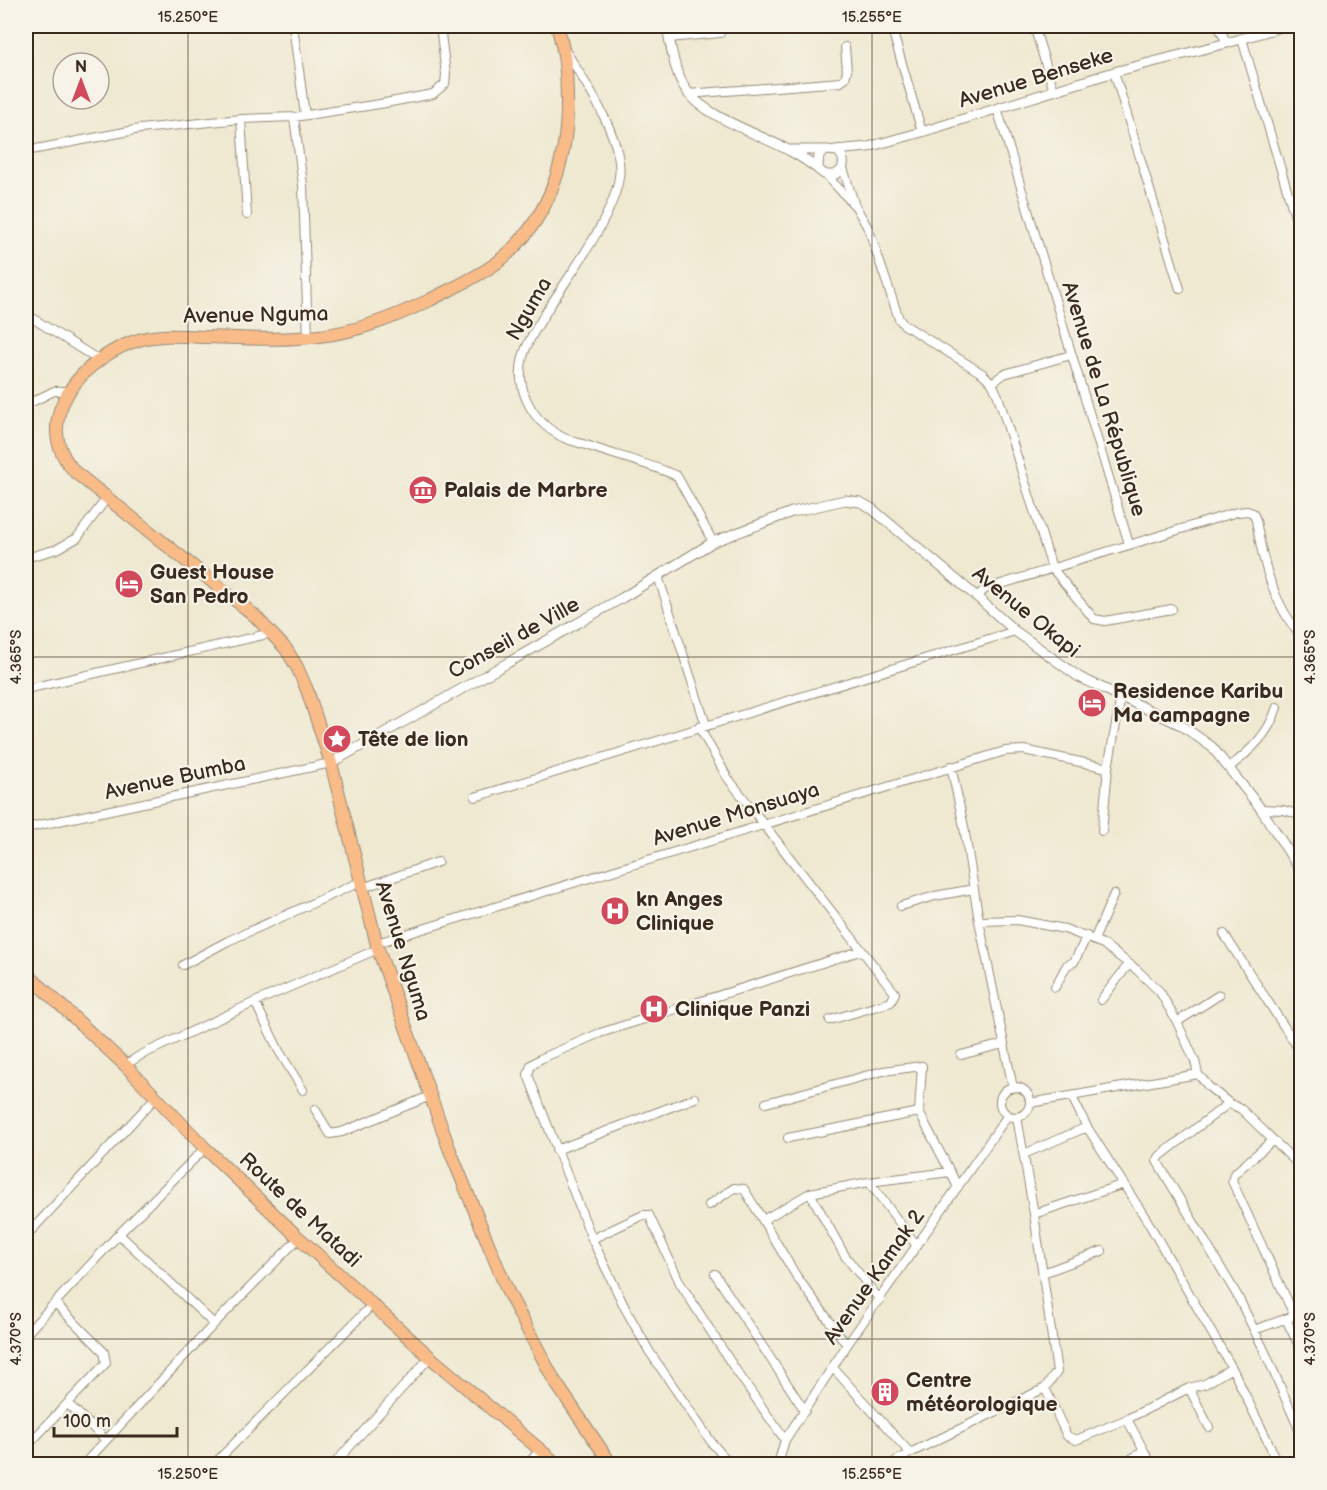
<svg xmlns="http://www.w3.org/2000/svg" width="1327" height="1490" viewBox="0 0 1327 1490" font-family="'Balsamiq Sans',sans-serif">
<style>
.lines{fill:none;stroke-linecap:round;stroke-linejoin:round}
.minor-casing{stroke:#958a78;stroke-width:10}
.tertiary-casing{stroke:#958a78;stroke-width:11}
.primary-casing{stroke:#958a78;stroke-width:14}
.minor{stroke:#fff;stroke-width:8}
.tertiary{stroke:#fff;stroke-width:9}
.primary{stroke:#f9bc89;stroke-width:12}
.ticks{fill:none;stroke:#3b2a1e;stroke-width:1.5;stroke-opacity:0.45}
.labels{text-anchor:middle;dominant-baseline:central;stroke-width:4.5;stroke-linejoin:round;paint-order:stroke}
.street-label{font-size:21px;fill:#3b2a1e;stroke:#f7f3e8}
.poi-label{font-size:21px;font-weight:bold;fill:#3b2a1e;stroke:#f7f3e8;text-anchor:start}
.neatline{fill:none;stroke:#3b2a1e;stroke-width:2}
.ticks-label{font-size:15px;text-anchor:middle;fill:#3b2a1e}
</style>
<rect width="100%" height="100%" fill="#f7f3e8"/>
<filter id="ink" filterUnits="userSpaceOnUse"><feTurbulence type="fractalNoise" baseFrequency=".0167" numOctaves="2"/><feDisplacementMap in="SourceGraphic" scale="12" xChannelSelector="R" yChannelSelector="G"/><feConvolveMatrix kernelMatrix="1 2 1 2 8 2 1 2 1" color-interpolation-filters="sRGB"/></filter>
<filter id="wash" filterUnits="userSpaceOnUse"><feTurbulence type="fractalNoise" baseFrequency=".008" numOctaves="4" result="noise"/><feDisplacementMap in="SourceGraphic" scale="24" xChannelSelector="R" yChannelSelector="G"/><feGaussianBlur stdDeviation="1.35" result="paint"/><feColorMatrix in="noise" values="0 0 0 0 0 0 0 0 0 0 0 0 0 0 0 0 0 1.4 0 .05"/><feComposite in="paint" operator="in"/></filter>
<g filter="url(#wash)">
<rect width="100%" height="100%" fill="#efe9d1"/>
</g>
<g filter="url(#ink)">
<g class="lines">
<g class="minor-casing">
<path id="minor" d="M293,26L305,115
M818,26H834
M891,26L922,132
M1034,26L1054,91
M1218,26L1227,43
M669,38L720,33
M1242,39L1302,240
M565,50C584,80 625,141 619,177C614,217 568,277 546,312C538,326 527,341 523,357C515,387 530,418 557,434C565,440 577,442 586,445C616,456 648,463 677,476L713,542
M1114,72L1180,289
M688,94L841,82L845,78L847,71L845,47
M997,108L1129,544
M294,117L303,185L308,338
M241,119L247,215
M26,151L140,129L241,119L294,117L380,104L433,94L445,84L446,74L440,26
M843,168L854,203
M827,176L856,207L869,230L899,319L903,324L983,374L992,383L998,396L1052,568L1094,619L1105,621L1172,609
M26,314L100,361
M992,383L1004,374L1071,355
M34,401L54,391H69
M26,558L57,549L77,538L106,499
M658,576L706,725
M977,597L985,589L1237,512L1247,511L1253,513L1256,520C1263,564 1273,603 1302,638
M26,689L272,633
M699,727L727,777L895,993L891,1002L830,1020
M951,766L964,827L979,921L1013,1088
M1230,767C1251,750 1269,734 1277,707
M475,797L1015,631
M1261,809L1283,810L1302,815
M26,828L331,763
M1102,831L1108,768L1121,696
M362,888L438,862
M901,906L935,896L974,889
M979,921L1017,920L1065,929L1103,944L1137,970L1160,992L1177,1022L1195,1061L1198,1074L1209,1087L1229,1103L1241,1109L1297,1163L1302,1164
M1224,934L1302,1054
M1094,940L1114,894
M377,943L1005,751L1024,750L1108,768
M183,965L228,941L360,882
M1055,987L1067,965L1074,962L1087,936
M1101,1000L1129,964
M255,1002L279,1051L303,1090
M1177,1022L1219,995
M961,1055L1003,1044
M125,1065L141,1055L255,1002L378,949
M1000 1102a15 15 0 1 1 30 0a15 15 0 1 1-30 0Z
M1072,1097L1087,1127L1148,1222L1232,1368L1271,1448L1276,1464
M766,1103L883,1071L922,1066L919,1112L958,1187
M1030,1103L1198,1074
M1229,1103L1160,1156L1157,1161L1237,1295L1265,1352L1302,1436
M315,1109L330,1134L342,1132L430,1096
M788,1138L919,1112
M1273,1140L1234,1174L1232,1181L1294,1315
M556,1150L695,1098
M1024,1154L1087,1127
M869,1182L917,1246
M810,1193L845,1256L880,1300
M709,1205L734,1188L744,1189L797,1277L847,1345
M1034,1214L1124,1184
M763,1220L810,1193L869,1182L950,1172
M119,1234L214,1324
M26,1236L156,1097
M592,1239L643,1215H649L680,1283L733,1366L785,1440
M1043,1273L1102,1251
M715,1274L805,1411
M1286,1319L1302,1352
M1254,1330L1302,1313
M26,1334L119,1234L205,1148
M834,1369L910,1453
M1045,1388L1067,1436L1076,1440L1127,1419L1189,1388L1205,1384L1232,1368
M1189,1388L1209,1427
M68,1404L106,1440
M1127,1419L1151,1464
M26,1447L106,1363L104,1352L55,1303
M84,1464L214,1324L299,1238
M214,1464L372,1305
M334,1464L430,1357
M528,1464L539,1451
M730,1464L712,1443L649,1351L625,1308L592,1239L528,1075L531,1065L540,1059L600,1033L860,951
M778,1464L785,1440L847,1345L1008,1115
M891,1464L910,1453L1045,1388L1057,1372L1034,1214L1017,1117
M1123,1464L1144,1451"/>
</g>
<g class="tertiary-casing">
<path id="tertiary" d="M667,26C671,47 674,73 687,91C705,117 762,135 790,151C804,158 813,165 824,174C840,179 850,164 838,151L826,150L819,155L818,167
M791,150H825
M835,150L868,147L922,132L1114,72L1227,43L1284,26
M331,763L622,598L713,542L792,512L827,504L845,500L860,502L871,508L977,597L1015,631L1079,677L1181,725L1212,747L1261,809L1302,873"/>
</g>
<g class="primary-casing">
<path id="primary" d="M557,26C566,54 567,76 567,106C567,166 546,224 498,262C478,277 453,288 430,300C395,317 358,332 319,336C281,341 243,338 205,337C185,336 162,334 142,339C86,354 25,420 76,473L254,615L286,649L297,667L307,690L331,763L378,949L449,1148L508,1292L554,1380L611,1464
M26,973L125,1065L205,1148L299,1238L430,1357L557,1464"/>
</g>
<use href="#minor" class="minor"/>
<use href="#tertiary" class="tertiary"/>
<use href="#primary" class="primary"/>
</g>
</g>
<path class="ticks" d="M188,26V1464M872,26V1464M26,657H1302M26,1339H1302"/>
<defs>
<g id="museum-disc" transform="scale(1.5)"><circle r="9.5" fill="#d1495b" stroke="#f7f3e8"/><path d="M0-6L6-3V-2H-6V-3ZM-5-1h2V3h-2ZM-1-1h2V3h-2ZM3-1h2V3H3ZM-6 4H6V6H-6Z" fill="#fff"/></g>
<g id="hotel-disc" transform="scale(1.5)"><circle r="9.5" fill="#d1495b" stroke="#f7f3e8"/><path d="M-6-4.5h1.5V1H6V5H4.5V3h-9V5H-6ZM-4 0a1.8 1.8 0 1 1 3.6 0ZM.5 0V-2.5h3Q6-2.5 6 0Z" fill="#fff"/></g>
<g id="sight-disc" transform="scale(1.5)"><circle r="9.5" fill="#d1495b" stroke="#f7f3e8"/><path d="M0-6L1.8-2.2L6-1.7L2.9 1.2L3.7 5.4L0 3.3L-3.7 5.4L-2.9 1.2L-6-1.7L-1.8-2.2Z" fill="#fff"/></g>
<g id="hospital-disc" transform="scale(1.5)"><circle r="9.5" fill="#d1495b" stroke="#f7f3e8"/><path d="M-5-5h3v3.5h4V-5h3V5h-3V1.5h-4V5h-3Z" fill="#fff"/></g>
<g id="building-disc" transform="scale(1.5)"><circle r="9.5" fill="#d1495b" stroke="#f7f3e8"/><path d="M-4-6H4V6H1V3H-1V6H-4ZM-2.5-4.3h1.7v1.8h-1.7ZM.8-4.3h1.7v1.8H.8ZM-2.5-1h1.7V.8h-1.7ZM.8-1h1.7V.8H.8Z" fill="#fff"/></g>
</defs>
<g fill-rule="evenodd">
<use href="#museum-disc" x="423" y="490"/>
<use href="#hotel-disc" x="129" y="584"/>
<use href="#hotel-disc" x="1092" y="703"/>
<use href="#sight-disc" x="337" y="739"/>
<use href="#hospital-disc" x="615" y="911"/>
<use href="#hospital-disc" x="654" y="1009"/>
<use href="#building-disc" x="885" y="1392"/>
</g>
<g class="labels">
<g class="street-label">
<text transform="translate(1036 78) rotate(-17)">Avenue Benseke</text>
<text transform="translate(529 309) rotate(-60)">Nguma</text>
<text transform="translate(256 315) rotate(-1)">Avenue Nguma</text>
<text transform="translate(1104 399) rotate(73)">Avenue de La République</text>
<text transform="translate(1026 612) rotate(39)">Avenue Okapi</text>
<text transform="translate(514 638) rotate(-29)">Conseil de Ville</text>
<text transform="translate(175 778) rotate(-12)">Avenue Bumba</text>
<text transform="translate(736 814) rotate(-17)">Avenue Monsuaya</text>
<text transform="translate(403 951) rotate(73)">Avenue Nguma</text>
<text transform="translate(300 1210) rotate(43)">Route de Matadi</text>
<text transform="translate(874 1277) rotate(-55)">Avenue Kamak 2</text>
</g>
<g class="poi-label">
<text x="444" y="490">Palais de Marbre</text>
<text x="150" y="572">Guest House<tspan x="150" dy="24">San Pedro</tspan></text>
<text x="1113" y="691">Residence Karibu<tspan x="1113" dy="24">Ma campagne</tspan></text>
<text x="358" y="739">Tête de lion</text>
<text x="636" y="899">kn Anges<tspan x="636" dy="24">Clinique</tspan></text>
<text x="675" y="1009">Clinique Panzi</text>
<text x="906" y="1380">Centre<tspan x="906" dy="24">météorologique</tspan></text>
</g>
</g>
<rect width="1327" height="1490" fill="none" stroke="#f7f3e8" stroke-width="66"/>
<g transform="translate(81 81)"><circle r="28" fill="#f7f3e8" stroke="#aca397" stroke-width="1.5"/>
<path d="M0-4.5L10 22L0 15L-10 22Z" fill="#d1495b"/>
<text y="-9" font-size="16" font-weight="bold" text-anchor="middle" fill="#3b2a1e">N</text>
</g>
<path d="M54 1427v9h123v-9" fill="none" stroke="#3b2a1e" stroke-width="3"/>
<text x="63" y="1427" font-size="18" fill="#3b2a1e" stroke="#f7f3e8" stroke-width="4.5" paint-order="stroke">100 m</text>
<rect x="33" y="33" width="1261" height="1424" class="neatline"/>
<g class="ticks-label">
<text x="188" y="22">15.250°E</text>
<text x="872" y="22">15.255°E</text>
<text transform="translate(16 657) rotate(-90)" y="5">4.365°S</text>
<text transform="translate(1310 657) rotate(-90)" y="5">4.365°S</text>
<text transform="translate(16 1339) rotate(-90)" y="5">4.370°S</text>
<text transform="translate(1310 1339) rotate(-90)" y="5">4.370°S</text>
<text x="188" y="1479">15.250°E</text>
<text x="872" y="1479">15.255°E</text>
</g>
</svg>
